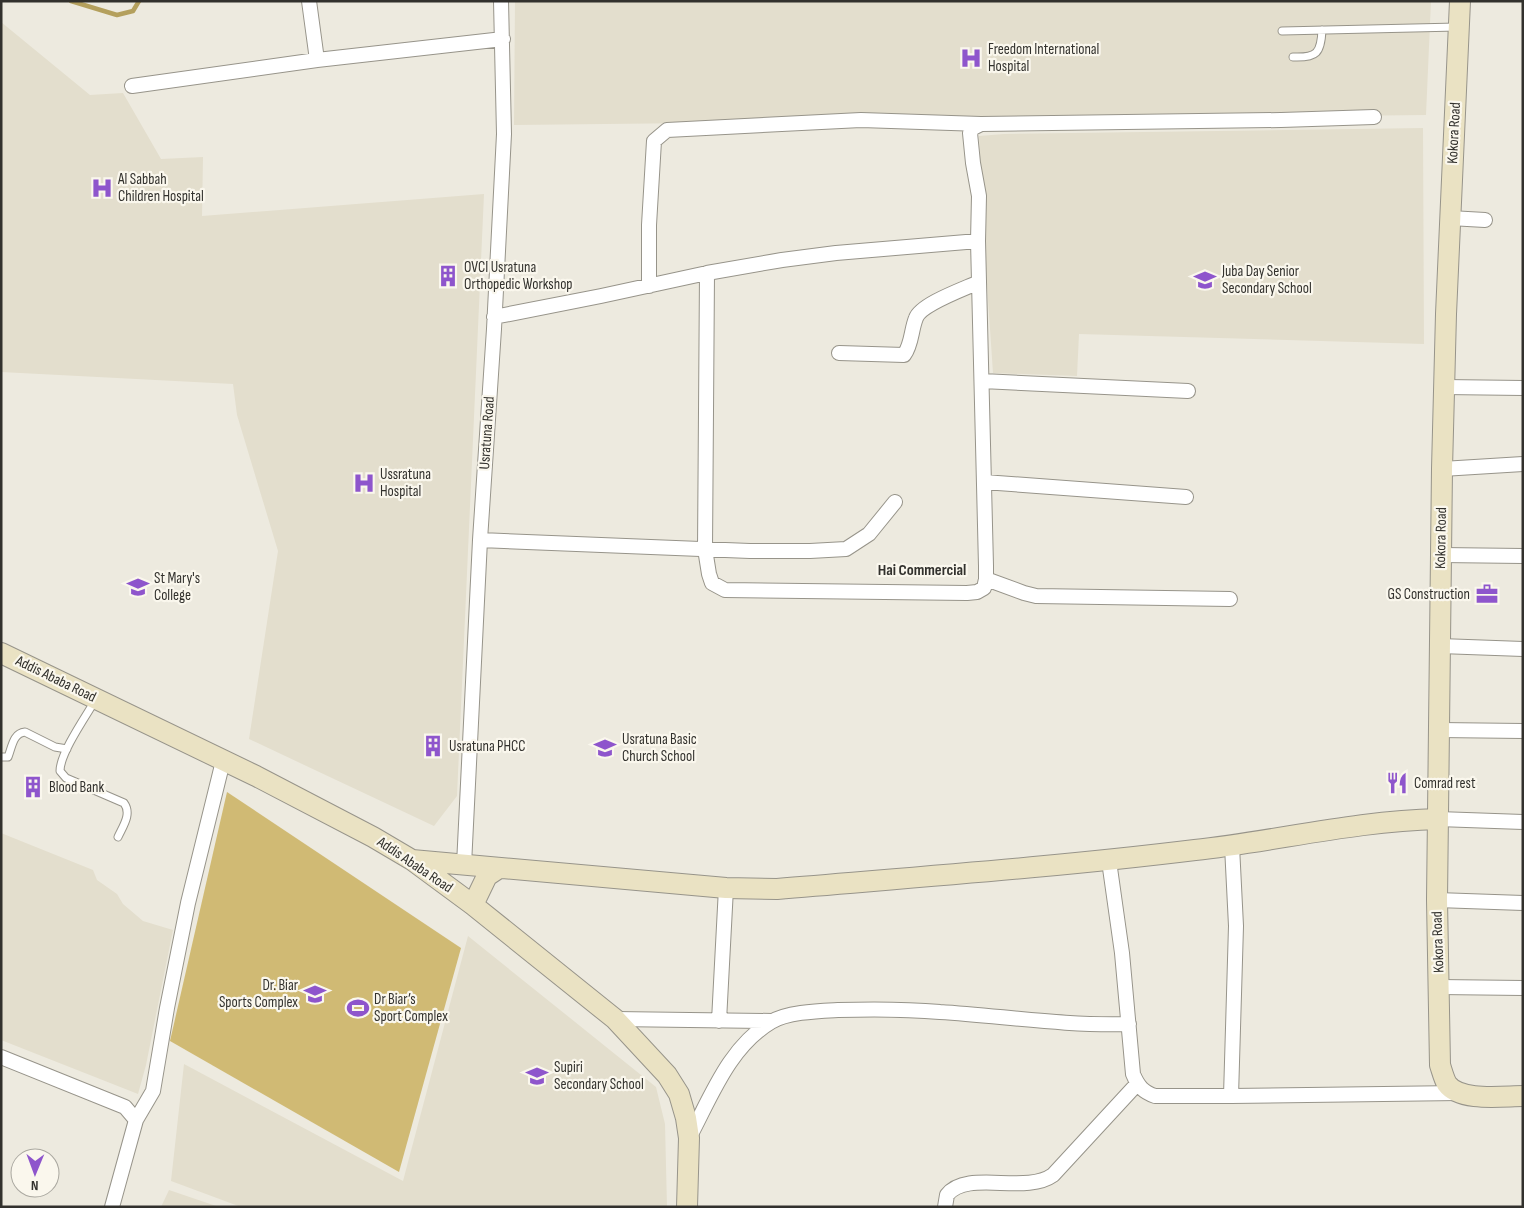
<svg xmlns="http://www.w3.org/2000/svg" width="1524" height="1208" viewBox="0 0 1524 1208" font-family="'Sofia Sans Condensed',sans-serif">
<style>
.built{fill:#e3decd}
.green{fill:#d0ba74}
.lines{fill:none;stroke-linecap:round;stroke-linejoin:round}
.stream{stroke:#b4a05d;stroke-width:4.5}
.lane-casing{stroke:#97948a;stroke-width:9}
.street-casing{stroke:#97948a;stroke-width:16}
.secondary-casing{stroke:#97948a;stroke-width:22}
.lane{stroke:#fff;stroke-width:7}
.street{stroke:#fff;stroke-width:14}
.secondary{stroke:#eae2c3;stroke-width:20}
.labels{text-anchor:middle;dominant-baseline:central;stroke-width:4.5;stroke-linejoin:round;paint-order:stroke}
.poi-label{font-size:15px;fill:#32312d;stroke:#faf7ed;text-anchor:start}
.street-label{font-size:15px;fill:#32312d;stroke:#faf7ed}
.neighbourhood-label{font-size:16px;font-weight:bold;fill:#32312d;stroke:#faf7ed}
</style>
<rect width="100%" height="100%" fill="#edeadf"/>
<path class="built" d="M515,1H1431L1426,115L514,125Z
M1,22L90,95L123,93L161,159L203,157L202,216L484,194L457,796L434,826L249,739L278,551L237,415L233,384L1,372Z
M1423,128L1424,344L1079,334L1077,376L993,373L983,225L979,136L1004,134Z
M1,833L93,870L97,880L117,894L123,904L143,921L173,930L146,1065L138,1094L1,1040Z
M468,936L656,1087L665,1124L667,1207H241L171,1181L184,1064L403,1181Z
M169,1190L219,1207H161Z"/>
<path class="green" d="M227,792L461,948L399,1172L170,1041Z"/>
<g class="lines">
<path class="stream" d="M71,1L117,15L133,11L139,1"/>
<g class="lane-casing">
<path id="lane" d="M1282,31L1457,27
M1293,57C1317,58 1321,53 1322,30
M96,699C86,716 60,753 60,771L66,778L124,803C132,814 123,826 118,837
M1,757H8C12,747 13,733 25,732L55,747L67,749"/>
</g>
<g class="street-casing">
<path id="street" d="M309,1L317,60
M132,86L317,60L503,39
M1450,218L1485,220
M707,273L705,549L709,574L712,583L725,590L967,593L977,592L984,588L986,579V566L978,241L979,196L973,163L970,133L973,128L981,124L1281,120L1374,117
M649,286V225L654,141L667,130L861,120L981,124
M494,317L601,296L707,273L782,260L836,253L978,241
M839,353L904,355C912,344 911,330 916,318C921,304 964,289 979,282
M982,381L1188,391
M1444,387L1523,388
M1442,469L1523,464
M984,482L1186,497
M480,540L750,551H810L846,549L869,534L895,502
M1441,555L1523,556
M986,579L1024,593L1036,596L1230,599
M1440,646L1523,649
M1439,730L1523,731
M1438,819L1523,822
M1109,861L1122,953L1133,1074C1138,1086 1143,1092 1155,1096H1231L1459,1093
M464,865L480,540L494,329L504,134L501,1
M1437,900L1523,903
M1439,987L1523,988
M615,1019L772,1021
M719,1021L726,888
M1,1057L125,1107L136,1120
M1231,1096L1236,926L1232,846
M689,1138C711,1097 729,1047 771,1022C787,1012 819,1011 838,1010C872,1009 906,1009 940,1012C1003,1016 1065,1026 1129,1024
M112,1207L136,1120L153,1091L167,1008L188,903L223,761
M945,1207L947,1195C967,1169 1025,1195 1053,1175L1137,1084"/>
</g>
<g class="secondary-casing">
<path id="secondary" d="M1460,1L1446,314L1442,469L1437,900L1440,1065C1442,1071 1444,1079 1447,1084C1460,1102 1503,1096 1523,1096
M1,653L256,776L373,837L412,860L473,905L615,1019L667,1075L679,1094L686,1118L689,1138L687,1207
M412,860L726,888L777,889C917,877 1056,867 1195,850C1276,841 1356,821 1438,819
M473,905L487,876L499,868"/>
</g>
<use href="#lane" class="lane"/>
<use href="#street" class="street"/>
<use href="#secondary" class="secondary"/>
</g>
<defs>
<g id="hospital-bare" transform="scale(1.725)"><path d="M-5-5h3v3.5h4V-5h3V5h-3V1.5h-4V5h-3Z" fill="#8e55cc" stroke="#faf7ed" stroke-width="2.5" paint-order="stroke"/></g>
<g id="building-bare" transform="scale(1.725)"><path d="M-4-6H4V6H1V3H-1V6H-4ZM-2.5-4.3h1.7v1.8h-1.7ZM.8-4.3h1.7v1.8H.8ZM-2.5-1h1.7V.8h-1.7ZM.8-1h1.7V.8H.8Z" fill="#8e55cc" stroke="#faf7ed" stroke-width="2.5" paint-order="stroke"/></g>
<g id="school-bare" transform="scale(1.725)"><path d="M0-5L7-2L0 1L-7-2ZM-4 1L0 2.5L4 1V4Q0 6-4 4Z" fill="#8e55cc" stroke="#faf7ed" stroke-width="2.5" paint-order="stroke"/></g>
<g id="university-bare" transform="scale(1.725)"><path d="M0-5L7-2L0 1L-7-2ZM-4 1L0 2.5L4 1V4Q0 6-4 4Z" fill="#8e55cc" stroke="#faf7ed" stroke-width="2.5" paint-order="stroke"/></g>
<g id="office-bare" transform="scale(1.725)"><path d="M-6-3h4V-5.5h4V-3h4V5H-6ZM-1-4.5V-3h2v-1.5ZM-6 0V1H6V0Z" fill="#8e55cc" stroke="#faf7ed" stroke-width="2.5" paint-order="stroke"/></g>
<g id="restaurant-bare" transform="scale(1.725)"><path d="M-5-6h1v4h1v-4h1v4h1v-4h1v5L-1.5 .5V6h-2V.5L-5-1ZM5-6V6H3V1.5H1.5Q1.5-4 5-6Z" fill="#8e55cc" stroke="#faf7ed" stroke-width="2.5" paint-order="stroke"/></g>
<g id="stadium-bare" transform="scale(1.725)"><path d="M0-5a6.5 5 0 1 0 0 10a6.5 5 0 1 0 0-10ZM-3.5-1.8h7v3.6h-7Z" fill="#8e55cc" stroke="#faf7ed" stroke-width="2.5" paint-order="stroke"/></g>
</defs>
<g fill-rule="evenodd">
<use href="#hospital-bare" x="971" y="58"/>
<use href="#hospital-bare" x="102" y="188"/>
<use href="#building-bare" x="448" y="276"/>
<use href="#school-bare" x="1205" y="280"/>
<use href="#hospital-bare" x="364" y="483"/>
<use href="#university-bare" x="138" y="587"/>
<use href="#office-bare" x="1487" y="594"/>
<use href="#building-bare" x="433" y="746"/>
<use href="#school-bare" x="605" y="748"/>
<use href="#restaurant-bare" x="1397" y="783"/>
<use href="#building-bare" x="33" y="787"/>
<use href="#school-bare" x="315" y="994"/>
<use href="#stadium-bare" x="358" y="1008"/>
<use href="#school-bare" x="537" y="1076"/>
</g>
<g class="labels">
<g class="poi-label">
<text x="988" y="49">Freedom International<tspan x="988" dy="17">Hospital</tspan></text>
<text x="118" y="179">Al Sabbah<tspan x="118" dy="17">Children Hospital</tspan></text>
<text x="464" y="267">OVCI Usratuna<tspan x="464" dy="17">Orthopedic Workshop</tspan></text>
<text x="1222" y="271">Juba Day Senior<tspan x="1222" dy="17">Secondary School</tspan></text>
<text x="380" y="474">Ussratuna<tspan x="380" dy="17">Hospital</tspan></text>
<text x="154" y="578">St Mary's<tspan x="154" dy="17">College</tspan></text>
<text x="1470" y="594" text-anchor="end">GS Construction</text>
<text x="622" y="739">Usratuna Basic<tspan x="622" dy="17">Church School</tspan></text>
<text x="449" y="746">Usratuna PHCC</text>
<text x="1414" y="783">Comrad rest</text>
<text x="49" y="787">Blood Bank</text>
<text x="298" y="985" text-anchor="end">Dr. Biar<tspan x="298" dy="17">Sports Complex</tspan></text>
<text x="374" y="999">Dr Biar’s<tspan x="374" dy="17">Sport Complex</tspan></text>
<text x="554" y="1067">Supiri<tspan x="554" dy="17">Secondary School</tspan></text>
</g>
<g class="street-label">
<text transform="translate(1454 133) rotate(-87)">Kokora Road</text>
<text transform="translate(487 433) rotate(-86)">Usratuna Road</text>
<text transform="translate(1441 538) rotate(-89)">Kokora Road</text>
<text transform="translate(56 679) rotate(26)">Addis Ababa Road</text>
<text transform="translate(415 865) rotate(34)">Addis Ababa Road</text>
<text transform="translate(1438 942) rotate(-92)">Kokora Road</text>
</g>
<g class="neighbourhood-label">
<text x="922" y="570">Hai Commercial</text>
</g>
</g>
<rect width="1524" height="1208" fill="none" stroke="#32312d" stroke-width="5"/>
<g transform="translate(35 1173) rotate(181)"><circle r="24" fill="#faf7ed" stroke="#aaa8a0"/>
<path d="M0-4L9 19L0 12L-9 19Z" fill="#8e55cc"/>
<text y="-8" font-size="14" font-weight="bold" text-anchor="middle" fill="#32312d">N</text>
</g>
</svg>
